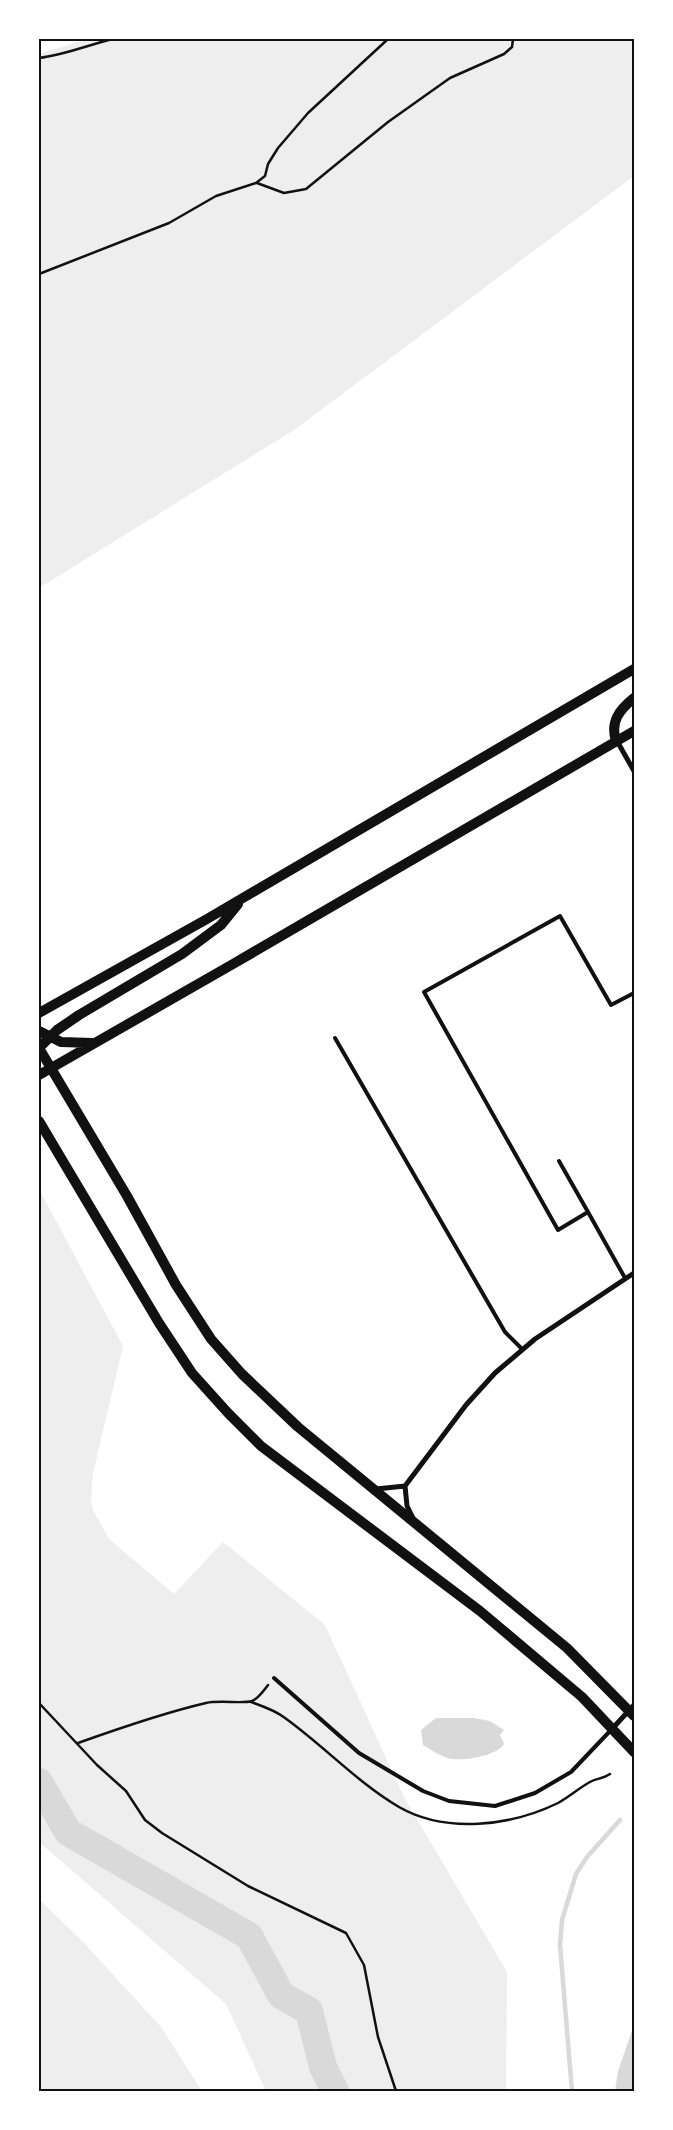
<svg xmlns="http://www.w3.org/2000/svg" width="673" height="2130" viewBox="0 0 673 2130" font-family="'Nunito Sans',sans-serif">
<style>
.green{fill:#eee}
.water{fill:#d9d9d9}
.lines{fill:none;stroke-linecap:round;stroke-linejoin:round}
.stream{stroke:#d9d9d9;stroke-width:4.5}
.river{stroke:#d9d9d9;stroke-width:28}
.path{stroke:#111;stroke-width:2.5}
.service{stroke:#111;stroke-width:4}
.minor{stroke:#111;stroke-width:5}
.secondary{stroke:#111;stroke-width:10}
.neatline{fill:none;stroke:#111;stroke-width:2}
</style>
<rect width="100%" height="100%" fill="#fff"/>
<path class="green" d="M88,39H634V176L294,430L39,588V54Z
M39,1189L123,1346L93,1473L91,1498L93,1510L109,1539L174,1594L223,1542L325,1625L404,1797L507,1972L506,2091H266L226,2004L39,1842Z
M39,1899L84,1943L161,2027L202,2091H39Z"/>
<path class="water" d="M436,1718H474L490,1721L504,1730L500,1735L504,1744C497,1756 462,1762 448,1758C440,1756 431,1750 423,1745L421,1730Z
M634,2025V2091H615L618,2071Z"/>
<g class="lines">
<path class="stream" d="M572,2091L560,1945L562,1920L576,1874L587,1857L620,1820"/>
<path class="river" d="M39,1782L68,1832L249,1936L281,1995L309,2011L323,2067L335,2091"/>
<path class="path" d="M39,58C64,55 88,45 113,39
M257,183L284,193L306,189L388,122L450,78L504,54L512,47L513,39
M39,274L169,223L216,196L256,183L265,176L268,164L278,148L308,113L388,39
M251,1702C262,1706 275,1710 285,1718C324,1746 358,1783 399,1807C446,1834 511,1826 558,1803C569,1797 579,1788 590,1782C597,1778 603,1779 610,1774
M39,1703L97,1765L126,1791L145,1820L162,1833L248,1886L346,1933L364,1965L378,2037L396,2091
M78,1743C120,1728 163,1713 206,1703C219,1700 244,1704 252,1701C259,1698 264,1690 268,1685"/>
<path class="service" d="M335,1038L505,1332L522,1349
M559,1161L588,1212
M625,1278L588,1212L558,1230L424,992L560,916L611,1005L634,993
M274,1678L359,1753L423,1791L449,1801L495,1806L535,1793L571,1772L611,1730"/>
<path class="minor" d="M617,741L634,771
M376,1489L405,1486
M413,1518L407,1506L405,1486L466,1405L495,1373L535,1339L634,1273
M612,1729L634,1705"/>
<path class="secondary" d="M616,741C610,722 619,710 634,698
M39,1013L207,919L634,669
M39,1031L61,1042L92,1043
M39,1048L127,1196L176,1285L211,1339L242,1374L298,1427L567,1648L634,1716
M39,1048L57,1030L79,1015L182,954L221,925L238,904
M39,1075L233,964L634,731
M39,1121L159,1323L192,1373L228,1413L261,1446L480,1611L582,1697L634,1752"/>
</g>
<rect width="673" height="2130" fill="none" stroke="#ffffff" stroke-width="80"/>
<rect x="40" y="40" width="593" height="2050" class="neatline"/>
</svg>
